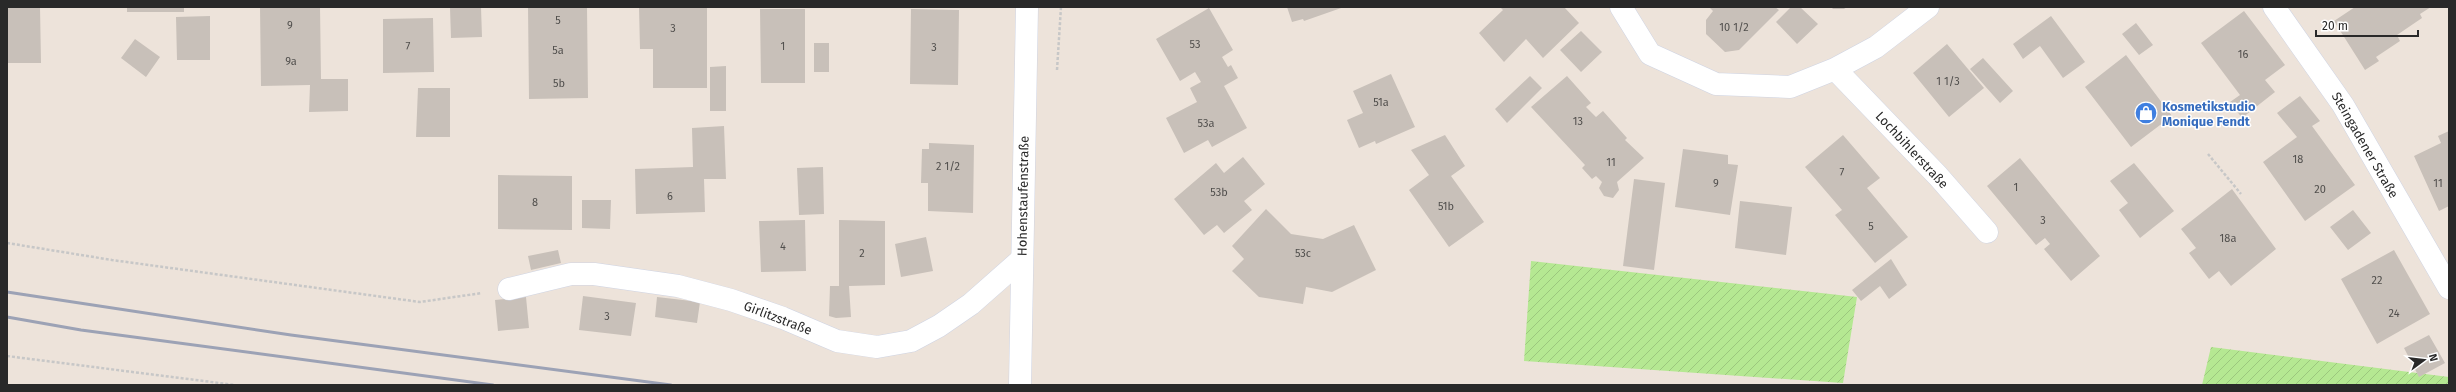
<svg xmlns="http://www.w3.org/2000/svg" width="2456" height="392" viewBox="0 0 2456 392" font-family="'Fira Sans',sans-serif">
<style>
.garden{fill:url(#garden-furrows)}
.building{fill:#c8c0b9}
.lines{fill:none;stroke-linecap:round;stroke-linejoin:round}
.minor-casing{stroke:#cfd4e3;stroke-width:23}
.secondary-casing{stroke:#cfd4e3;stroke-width:23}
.path{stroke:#c7c7c7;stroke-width:2.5;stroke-dasharray:3 2;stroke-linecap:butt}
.minor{stroke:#fff;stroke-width:22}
.secondary{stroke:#fff;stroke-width:22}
.rail{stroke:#9ca2b5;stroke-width:3}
.labels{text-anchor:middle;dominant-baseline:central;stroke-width:3;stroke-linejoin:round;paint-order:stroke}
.number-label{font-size:11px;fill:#514f4d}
.shop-label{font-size:13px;font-weight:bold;fill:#366cbe;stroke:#fff;text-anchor:start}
.street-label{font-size:13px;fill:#292929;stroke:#fff}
</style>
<defs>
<pattern id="garden-furrows" width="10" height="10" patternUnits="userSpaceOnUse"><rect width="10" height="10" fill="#b5e892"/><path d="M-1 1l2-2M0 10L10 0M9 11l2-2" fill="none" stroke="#9cc77e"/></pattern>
</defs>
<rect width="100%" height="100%" fill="#ede3da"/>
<path class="garden" d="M1531,261L1857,297L1843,383L1524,361Z
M2211,347L2449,377V385H2202Z"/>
<path class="building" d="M7,7H40L41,63H7Z
M127,7H184V12H127Z
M260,7H320L321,79H348V111L309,112L310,85L261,86Z
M466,7H481L482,37L451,38L450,8Z
M528,7H587L588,98L529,99Z
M639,7H707V88H653V49H640Z
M1287,7H1344L1304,21L1303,19L1292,22Z
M1500,7H1564L1579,23L1543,58L1526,39L1504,62L1479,33L1503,10Z
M1709,7H1775L1779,10L1739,50L1725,52L1706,34V20L1713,11Z
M1791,7H1800L1818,24L1797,44L1776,22Z
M1831,7H1847L1844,9H1833Z
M2355,7H2431L2420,14L2422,18L2397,35L2400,41L2376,57L2379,61L2365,70L2334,21Z
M1209,8L1233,50L1222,57L1228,67L1231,65L1238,78L1224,86L1247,128L1212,147L1208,140L1184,153L1166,118L1197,102L1190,88L1201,82L1195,72L1180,81L1156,39Z
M760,9H805V83H761Z
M911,9L959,10L958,85L910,84Z
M2244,11L2285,65L2265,80L2275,92L2242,118L2230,102L2240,95L2201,43Z
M210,16V60H177L176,17Z
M2051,16L2085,62L2063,78L2040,46L2023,59L2013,44Z
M433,18L434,72L383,73V19Z
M2136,23L2153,45L2139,55L2122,34Z
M1581,31L1602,52L1581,72L1560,50Z
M135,39L160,57L146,77L121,58Z
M814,43H829V72H814Z
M1947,44L1984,88L1949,117L1913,73Z
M2126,55L2172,116L2131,147L2085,87Z
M1983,58L2013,91L2000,103L1970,69Z
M726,66V111H710V67Z
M1391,74L1415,127L1376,144L1375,141L1359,148L1347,120L1363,113L1353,91Z
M1530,76L1542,88L1507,123L1495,109Z
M1567,76L1591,103L1586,107L1596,117L1603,111L1627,138L1625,140L1644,158L1617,182L1619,190L1613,198L1604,196L1599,188L1602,182L1596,176L1592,179L1582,168L1585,165L1531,107Z
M418,88H450V137H416Z
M2300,96L2320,121L2312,126L2355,185L2305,221L2263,162L2297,137L2277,113Z
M724,126L726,179H704L705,212L636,214L635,169L693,167L692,128Z
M2449,131V206L2439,211L2414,156L2441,143L2438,136Z
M1445,135L1465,166L1451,176L1484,222L1449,247L1409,190L1429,175L1411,150Z
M1843,135L1880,178L1867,188L1908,237L1875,263L1835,215L1842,210L1805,167Z
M929,143L974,145L973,213L928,211V183H921L922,149H929Z
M1683,149L1728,155V164L1738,165L1730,215L1675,207Z
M1243,157L1265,184L1244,201L1252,210L1224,233L1217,225L1204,235L1174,199L1216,163L1224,173Z
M2020,158L2100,256L2071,281L2044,249L2050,244L2045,238L2036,245L1987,186Z
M2134,163L2174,211L2140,238L2119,210L2128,203L2110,181Z
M823,167L824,214L799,215L797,168Z
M498,175L572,176V230L498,229Z
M1634,179L1665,183L1654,270L1623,266Z
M2232,189L2276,249L2231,286L2219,271L2209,279L2189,253L2196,248L2181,229Z
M582,200H611L610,229L582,228Z
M1740,201L1792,207L1786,255L1735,248Z
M1266,209L1291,234L1323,239L1354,225L1376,270L1332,292L1306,287L1303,304L1259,297L1232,271L1244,259L1232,246Z
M2353,210L2371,233L2348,250L2330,227Z
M805,220L806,271L761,272L759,221Z
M839,220L885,221V285L849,286L851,317L836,318L829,316L830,286H839Z
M926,237L933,271L901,277L895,244Z
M558,250L561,263L531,270L528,256Z
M2394,250L2430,314L2377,344L2341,279Z
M1891,259L1907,285L1889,299L1880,286L1861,301L1852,290Z
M583,296L636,303L631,336L579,330Z
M526,297L529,328L498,331L495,300Z
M657,297L700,302L697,323L655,317Z
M2429,335L2445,363L2419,377L2404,348Z"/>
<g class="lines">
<g class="minor-casing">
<path id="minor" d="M1621,7L1650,54L1716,84L1790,87L1835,69L1876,47L1928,7
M2274,7L2343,105L2449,288
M1835,69L1938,176L1987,232
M509,289L571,274H594L678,286L731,300L783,318L837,341L877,347L911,341L939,326L971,304L1022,259"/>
</g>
<g class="secondary-casing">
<path id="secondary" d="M1020,385L1027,7"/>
</g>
<path class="path" d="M1057,70L1061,7
M2208,154L2241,194
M7,243L112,260L420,302L482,293
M7,356L235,385"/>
<use href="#minor" class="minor"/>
<use href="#secondary" class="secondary"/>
<path class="rail" d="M7,292L291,335L671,385
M7,317L81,330L493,385"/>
</g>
<defs>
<g id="shop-disc" transform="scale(1.15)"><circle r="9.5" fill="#3f7fe0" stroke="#fff"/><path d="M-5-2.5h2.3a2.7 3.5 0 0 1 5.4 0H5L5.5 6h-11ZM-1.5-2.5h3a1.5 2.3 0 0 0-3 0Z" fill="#fff"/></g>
</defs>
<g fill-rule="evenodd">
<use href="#shop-disc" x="2146" y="113"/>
</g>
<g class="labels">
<g class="number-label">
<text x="558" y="20">5</text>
<text x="290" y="25">9</text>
<text x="1734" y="27">10 1/2</text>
<text x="673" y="28">3</text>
<text x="1195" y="44">53</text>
<text x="408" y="46">7</text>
<text x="783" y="46">1</text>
<text x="934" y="47">3</text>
<text x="558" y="50">5a</text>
<text x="2243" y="54">16</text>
<text x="291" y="61">9a</text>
<text x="1948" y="81">1 1/3</text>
<text x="559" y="83">5b</text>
<text x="1381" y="102">51a</text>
<text x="1578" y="121">13</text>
<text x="1206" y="123">53a</text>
<text x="2298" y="159">18</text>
<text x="1611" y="162">11</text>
<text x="948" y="166">2 1/2</text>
<text x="1842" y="172">7</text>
<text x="1716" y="183">9</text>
<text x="2438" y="183">11</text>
<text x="2016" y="187">1</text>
<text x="2320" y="189">20</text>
<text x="1219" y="192">53b</text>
<text x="670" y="196">6</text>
<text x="535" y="202">8</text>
<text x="1446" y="206">51b</text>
<text x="2043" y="220">3</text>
<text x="1871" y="226">5</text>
<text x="2228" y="238">18a</text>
<text x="783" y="246">4</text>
<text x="862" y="253">2</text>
<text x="1303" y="253">53c</text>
<text x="2377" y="280">22</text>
<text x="2394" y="313">24</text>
<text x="607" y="316">3</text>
</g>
<g class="shop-label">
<text x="2162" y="106">Kosmetikstudio<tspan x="2162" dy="15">Monique Fendt</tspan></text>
</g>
<g class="street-label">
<text transform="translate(2365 145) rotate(60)">Steingadener Straße</text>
<text transform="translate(1912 150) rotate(47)">Lochbihlerstraße</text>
<text transform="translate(1023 196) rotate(-89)">Hohenstaufenstraße</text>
<text transform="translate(778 318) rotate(21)">Girlitzstraße</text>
</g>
</g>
<rect width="2456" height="392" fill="none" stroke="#292929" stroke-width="16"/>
<g transform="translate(2424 360) rotate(75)" stroke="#ffffff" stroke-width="3" paint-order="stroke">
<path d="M0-3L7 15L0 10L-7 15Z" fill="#292929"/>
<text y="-6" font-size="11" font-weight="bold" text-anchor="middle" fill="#292929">N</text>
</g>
<path d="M2316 30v6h102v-6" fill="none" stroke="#292929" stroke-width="2"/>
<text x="2322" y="30" font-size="12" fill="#292929" stroke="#ffffff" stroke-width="3" paint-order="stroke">20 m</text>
</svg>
